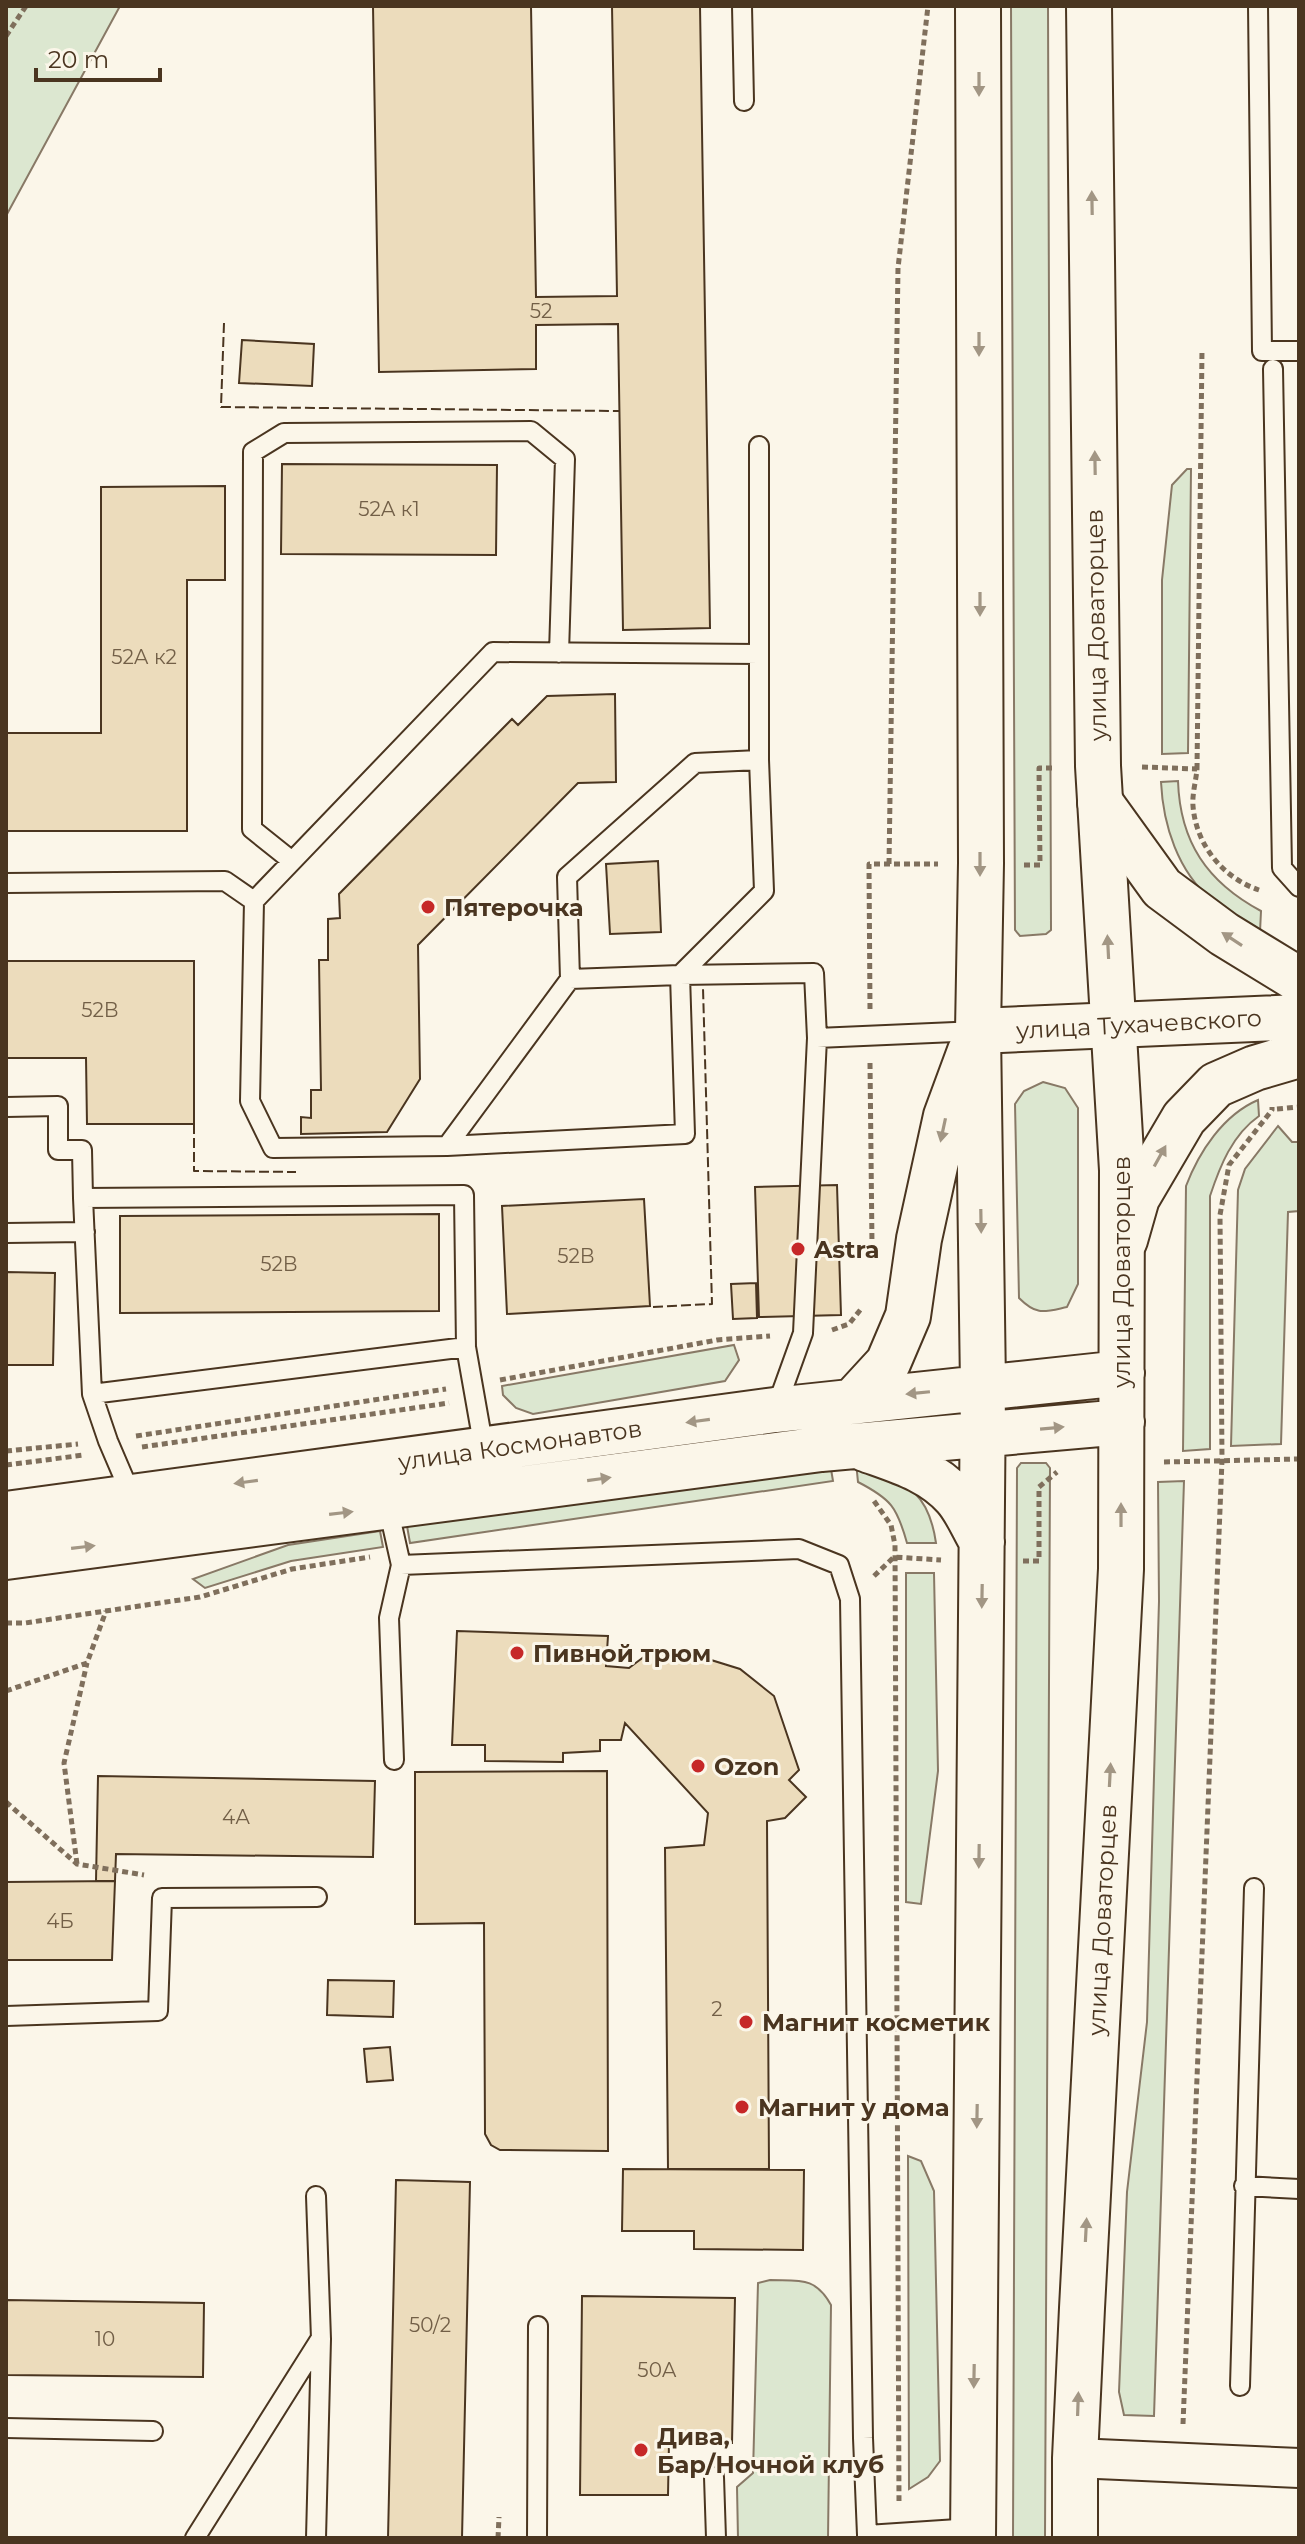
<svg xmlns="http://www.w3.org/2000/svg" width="1305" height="2544" viewBox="0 0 1305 2544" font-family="Montserrat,sans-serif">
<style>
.green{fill:#dce7d0;stroke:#887966;stroke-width:2}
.building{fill:#ecdcbc;stroke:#4a3520;stroke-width:2}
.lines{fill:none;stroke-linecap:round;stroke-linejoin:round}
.service-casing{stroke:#4a3520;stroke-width:22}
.minor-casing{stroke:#4a3520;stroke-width:42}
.tertiary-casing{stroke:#4a3520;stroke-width:48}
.primary-casing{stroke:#4a3520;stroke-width:48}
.path{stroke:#7f6f5c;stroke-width:5;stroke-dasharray:6 4;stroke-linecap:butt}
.service{stroke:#fbf6e9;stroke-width:18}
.minor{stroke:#fbf6e9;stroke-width:38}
.tertiary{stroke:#fbf6e9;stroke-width:44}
.primary{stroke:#fbf6e9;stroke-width:44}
.fence{stroke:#4a3520;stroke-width:2;stroke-dasharray:10 4;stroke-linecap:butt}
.oneway{fill:#a29684}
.poi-dot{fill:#c62828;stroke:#fbf6e9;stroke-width:3}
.labels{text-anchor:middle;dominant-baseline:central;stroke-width:6;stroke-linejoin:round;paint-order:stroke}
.number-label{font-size:20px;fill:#725f47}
.street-label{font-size:24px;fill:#4a3520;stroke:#fbf6e9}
.poi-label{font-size:24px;font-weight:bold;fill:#4a3520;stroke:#fbf6e9;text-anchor:start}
</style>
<rect width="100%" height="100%" fill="#fbf6e9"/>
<path class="green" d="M6,6H120L6,216Z
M1011,6H1048L1051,930L1046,934L1020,936L1015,930Z
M1187,469H1191L1188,753L1162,754V580L1172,485Z
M1178,781C1180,842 1207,882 1261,911L1260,932C1244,921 1227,912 1212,900C1178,872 1163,825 1161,782Z
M1043,1082L1065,1088L1078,1108V1284L1067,1307C1044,1312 1037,1316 1019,1298L1015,1104L1024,1091Z
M1258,1100L1259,1116C1232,1135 1220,1166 1210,1196V1449L1183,1451L1186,1186C1199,1152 1223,1115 1258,1100Z
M1278,1126L1292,1142H1299V1211L1288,1212L1281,1444L1231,1446L1238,1190L1245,1169Z
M734,1345L739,1360L725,1381L533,1414L516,1408L503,1395L502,1386Z
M856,1462C903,1483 928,1487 936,1543H907C897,1507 891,1499 858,1482Z
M830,1463L833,1481L410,1543L407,1526Z
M1021,1463H1046L1050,1468L1045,2538H1013L1017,1468Z
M1184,1481L1154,2416L1124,2415L1119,2392L1127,2192L1147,2022L1159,1601L1158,1482Z
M380,1531L383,1547L291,1561L205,1588L193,1579L288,1545Z
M906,1573H934L938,1771L921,1904L906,1902Z
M908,2156L921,2161L934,2191L940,2461L928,2477L909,2489Z
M770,2280C799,2281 815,2276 831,2305L828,2538H738L737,2487L753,2473L758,2283Z"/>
<path class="building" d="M373,6H531L536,297L617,296L612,6H700L710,628L623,630L618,324L536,325V369L379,372Z
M242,340L314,344L312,386L239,383Z
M282,464L497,465L496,555L281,554Z
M225,486V580H187V831H6V733H101V487Z
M615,694L616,782L578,783L418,945L420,1079L387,1132L301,1134V1117L311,1118V1090H321L319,960H328V919L340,918L339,894L512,719L518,725L547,696Z
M658,861L661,932L610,934L606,864Z
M6,961H194V1124H87L86,1058H6Z
M837,1185L841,1315L759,1317L755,1187Z
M644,1199L650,1306L507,1314L502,1206Z
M439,1214V1311L120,1313V1216Z
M6,1272L55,1273L53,1365H6Z
M756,1283L757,1318L733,1319L731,1284Z
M457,1631L608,1636L606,1666L629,1668L657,1647L671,1662L682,1651L740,1669L774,1696L799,1770L789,1780L806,1797L785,1818L767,1821L769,2169H668L665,1848L704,1845L708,1813L625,1723L621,1740H600V1751L563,1753V1762L485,1761V1745H452Z
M607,1771L608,2151L500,2150L491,2145L485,2134L484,1923L415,1924V1772Z
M98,1776L375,1781L373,1857L116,1854L115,1881H96Z
M115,1881L112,1960H6V1882Z
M328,1980L394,1981L393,2017L327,2015Z
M390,2047L393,2080L367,2082L364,2049Z
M623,2169L804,2170L803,2250L694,2249V2231H622Z
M396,2180L470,2182L462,2538H388Z
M582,2296L735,2298L732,2443L669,2442L668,2495H580Z
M6,2300L204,2303L203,2377L6,2375Z"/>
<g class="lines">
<g class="service-casing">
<path id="service" d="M742,6L744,101
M1258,6L1262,351H1299
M1273,369L1282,868L1299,887
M759,446V760L695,763L567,877L570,979L680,975L764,891L759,760
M292,861L252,829L253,452L284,433L531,431L565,459L559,653
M6,883L225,881L254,901L250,1101L273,1148L447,1146L570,979
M254,901L493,652L759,654
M6,1107L58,1106V1150H82L83,1198L464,1195L466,1347
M447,1146L685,1134L680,975L814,973L817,1038
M83,1198L92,1394L108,1441L132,1497
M6,1233L85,1232
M92,1394L466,1347L484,1449
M776,1408L803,1333L817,1038L978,1031
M388,1507L401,1565L389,1618L394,1760
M401,1565L799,1549L839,1565L850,1599L863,2438L867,2535
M6,2016L158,2011L162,1898L317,1897
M1244,2186L1299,2189
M1240,2386L1254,1888
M6,2428L153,2431
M714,2477L716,2538
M195,2538L319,2341
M316,2538L321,2339L316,2196
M537,2538L538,2326
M867,2538V2535L973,2528"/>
</g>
<g class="minor-casing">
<path id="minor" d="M1075,2458L1299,2468"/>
</g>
<g class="tertiary-casing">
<path id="tertiary" d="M1100,802L1162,888L1224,934L1299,980
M978,1031L1299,1017
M1125,1240L1137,1198L1184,1118L1216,1085L1255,1068L1299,1055"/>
</g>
<g class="primary-casing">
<path id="primary" d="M854,1400L888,1363L908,1316L919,1239L946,1116L970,1051
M865,1449C898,1461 931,1470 955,1497C966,1509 973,1527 982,1542
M6,1514L775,1410L1122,1373
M6,1557L821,1449L1122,1422
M973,2538L983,1386L978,1031L981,863L978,6
M1075,2538V2458L1082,2308L1121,1569L1122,1170L1098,766L1089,6"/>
</g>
<path class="path" d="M6,36L26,6
M1142,767L1197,769C1196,781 1192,794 1193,806C1196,845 1223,878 1259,890
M1197,769L1202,350
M889,864L898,268L928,6
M1024,865H1040L1039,768H1056
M870,1009L869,864H938
M870,1063L872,1245
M1277,1109L1299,1107
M832,1330L849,1324L861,1309
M500,1380L717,1340L770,1336
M136,1436L446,1389
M142,1447L449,1403
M6,1451L78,1444
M1164,1462L1299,1459
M6,1465L84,1455
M874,1501L891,1525L895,1545L899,2501
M1023,1561H1039V1487L1057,1472
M874,1576L894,1557L941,1560
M6,1623H25L200,1597L292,1569L370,1557
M6,1691L87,1663L106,1611
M6,1802L77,1864L144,1875
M77,1864L64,1763L87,1663
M1183,2424L1222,1460L1220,1215L1229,1165L1272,1110V1107
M498,2538L499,2517"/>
<use href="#service" class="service"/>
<use href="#minor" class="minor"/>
<use href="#tertiary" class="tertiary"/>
<use href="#primary" class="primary"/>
<path class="fence" d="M224,323L221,407L619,411
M194,1124V1171L296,1172
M653,1307L712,1304L703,988"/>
</g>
<defs><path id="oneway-solid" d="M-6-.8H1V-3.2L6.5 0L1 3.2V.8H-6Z" transform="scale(2)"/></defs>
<g class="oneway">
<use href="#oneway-solid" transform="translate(979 84) rotate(90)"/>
<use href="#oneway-solid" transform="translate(1092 203) rotate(-91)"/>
<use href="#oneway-solid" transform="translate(979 344) rotate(90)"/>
<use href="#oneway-solid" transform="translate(1095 463) rotate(-91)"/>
<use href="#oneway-solid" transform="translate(980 604) rotate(90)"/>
<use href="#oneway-solid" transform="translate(980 864) rotate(90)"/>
<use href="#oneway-solid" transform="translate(1232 939) rotate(-147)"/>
<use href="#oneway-solid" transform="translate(1108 947) rotate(-93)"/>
<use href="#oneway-solid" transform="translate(943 1130) rotate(102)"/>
<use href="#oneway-solid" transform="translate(1160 1156) rotate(-61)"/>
<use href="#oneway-solid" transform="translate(981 1221) rotate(89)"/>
<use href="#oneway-solid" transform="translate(918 1393) rotate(174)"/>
<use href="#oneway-solid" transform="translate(698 1421) rotate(172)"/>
<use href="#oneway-solid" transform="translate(1052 1428) rotate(-5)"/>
<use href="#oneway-solid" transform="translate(599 1479) rotate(-8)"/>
<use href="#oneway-solid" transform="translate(246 1482) rotate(172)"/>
<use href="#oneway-solid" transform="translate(341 1513) rotate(-7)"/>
<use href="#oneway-solid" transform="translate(1121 1515) rotate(-90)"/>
<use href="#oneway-solid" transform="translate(83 1547) rotate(-7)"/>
<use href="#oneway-solid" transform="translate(982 1596) rotate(91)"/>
<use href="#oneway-solid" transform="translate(1110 1775) rotate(-87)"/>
<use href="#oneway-solid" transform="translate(979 1856) rotate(91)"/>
<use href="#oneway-solid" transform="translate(977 2116) rotate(91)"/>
<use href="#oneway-solid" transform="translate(1086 2230) rotate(-87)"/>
<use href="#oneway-solid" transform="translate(974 2376) rotate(91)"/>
<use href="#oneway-solid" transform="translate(1078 2404) rotate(-88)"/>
</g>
<g class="poi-dot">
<circle cx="428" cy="907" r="8"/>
<circle cx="798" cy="1249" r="8"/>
<circle cx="517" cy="1653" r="8"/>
<circle cx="698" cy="1766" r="8"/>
<circle cx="746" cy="2022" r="8"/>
<circle cx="742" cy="2107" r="8"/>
<circle cx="641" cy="2450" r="8"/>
</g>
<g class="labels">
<g class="number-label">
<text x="541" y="311">52</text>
<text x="389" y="509">52А к1</text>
<text x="144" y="657">52А к2</text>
<text x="100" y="1010">52В</text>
<text x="576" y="1256">52В</text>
<text x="279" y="1264">52В</text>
<text x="236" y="1817">4А</text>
<text x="60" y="1921">4Б</text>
<text x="717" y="2009">2</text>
<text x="430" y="2325">50/2</text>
<text x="105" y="2339">10</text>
<text x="657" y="2370">50А</text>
</g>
<g class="street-label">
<text transform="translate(1096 625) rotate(-91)">улица Доваторцев</text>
<text transform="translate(1139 1024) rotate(-3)">улица Тухачевского</text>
<text transform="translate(1121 1272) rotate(-90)">улица Доваторцев</text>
<text transform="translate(520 1445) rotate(-8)">улица Космонавтов</text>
<text transform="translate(1102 1920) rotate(-87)">улица Доваторцев</text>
</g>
<g class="poi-label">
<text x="444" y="907">Пятерочка</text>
<text x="814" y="1249">Astra</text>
<text x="533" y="1653">Пивной трюм</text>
<text x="714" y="1766">Ozon</text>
<text x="762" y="2022">Магнит косметик</text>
<text x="758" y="2107">Магнит у дома</text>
<text x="657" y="2436">Дива,<tspan x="657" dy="28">Бар/Ночной клуб</tspan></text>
</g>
</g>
<rect width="1305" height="2544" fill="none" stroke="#4a3520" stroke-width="16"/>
<path d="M36 68v12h124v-12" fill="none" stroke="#4a3520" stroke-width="4"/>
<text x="48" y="68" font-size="24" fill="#4a3520" stroke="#fbf6e9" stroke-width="6" paint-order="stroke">20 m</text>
</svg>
